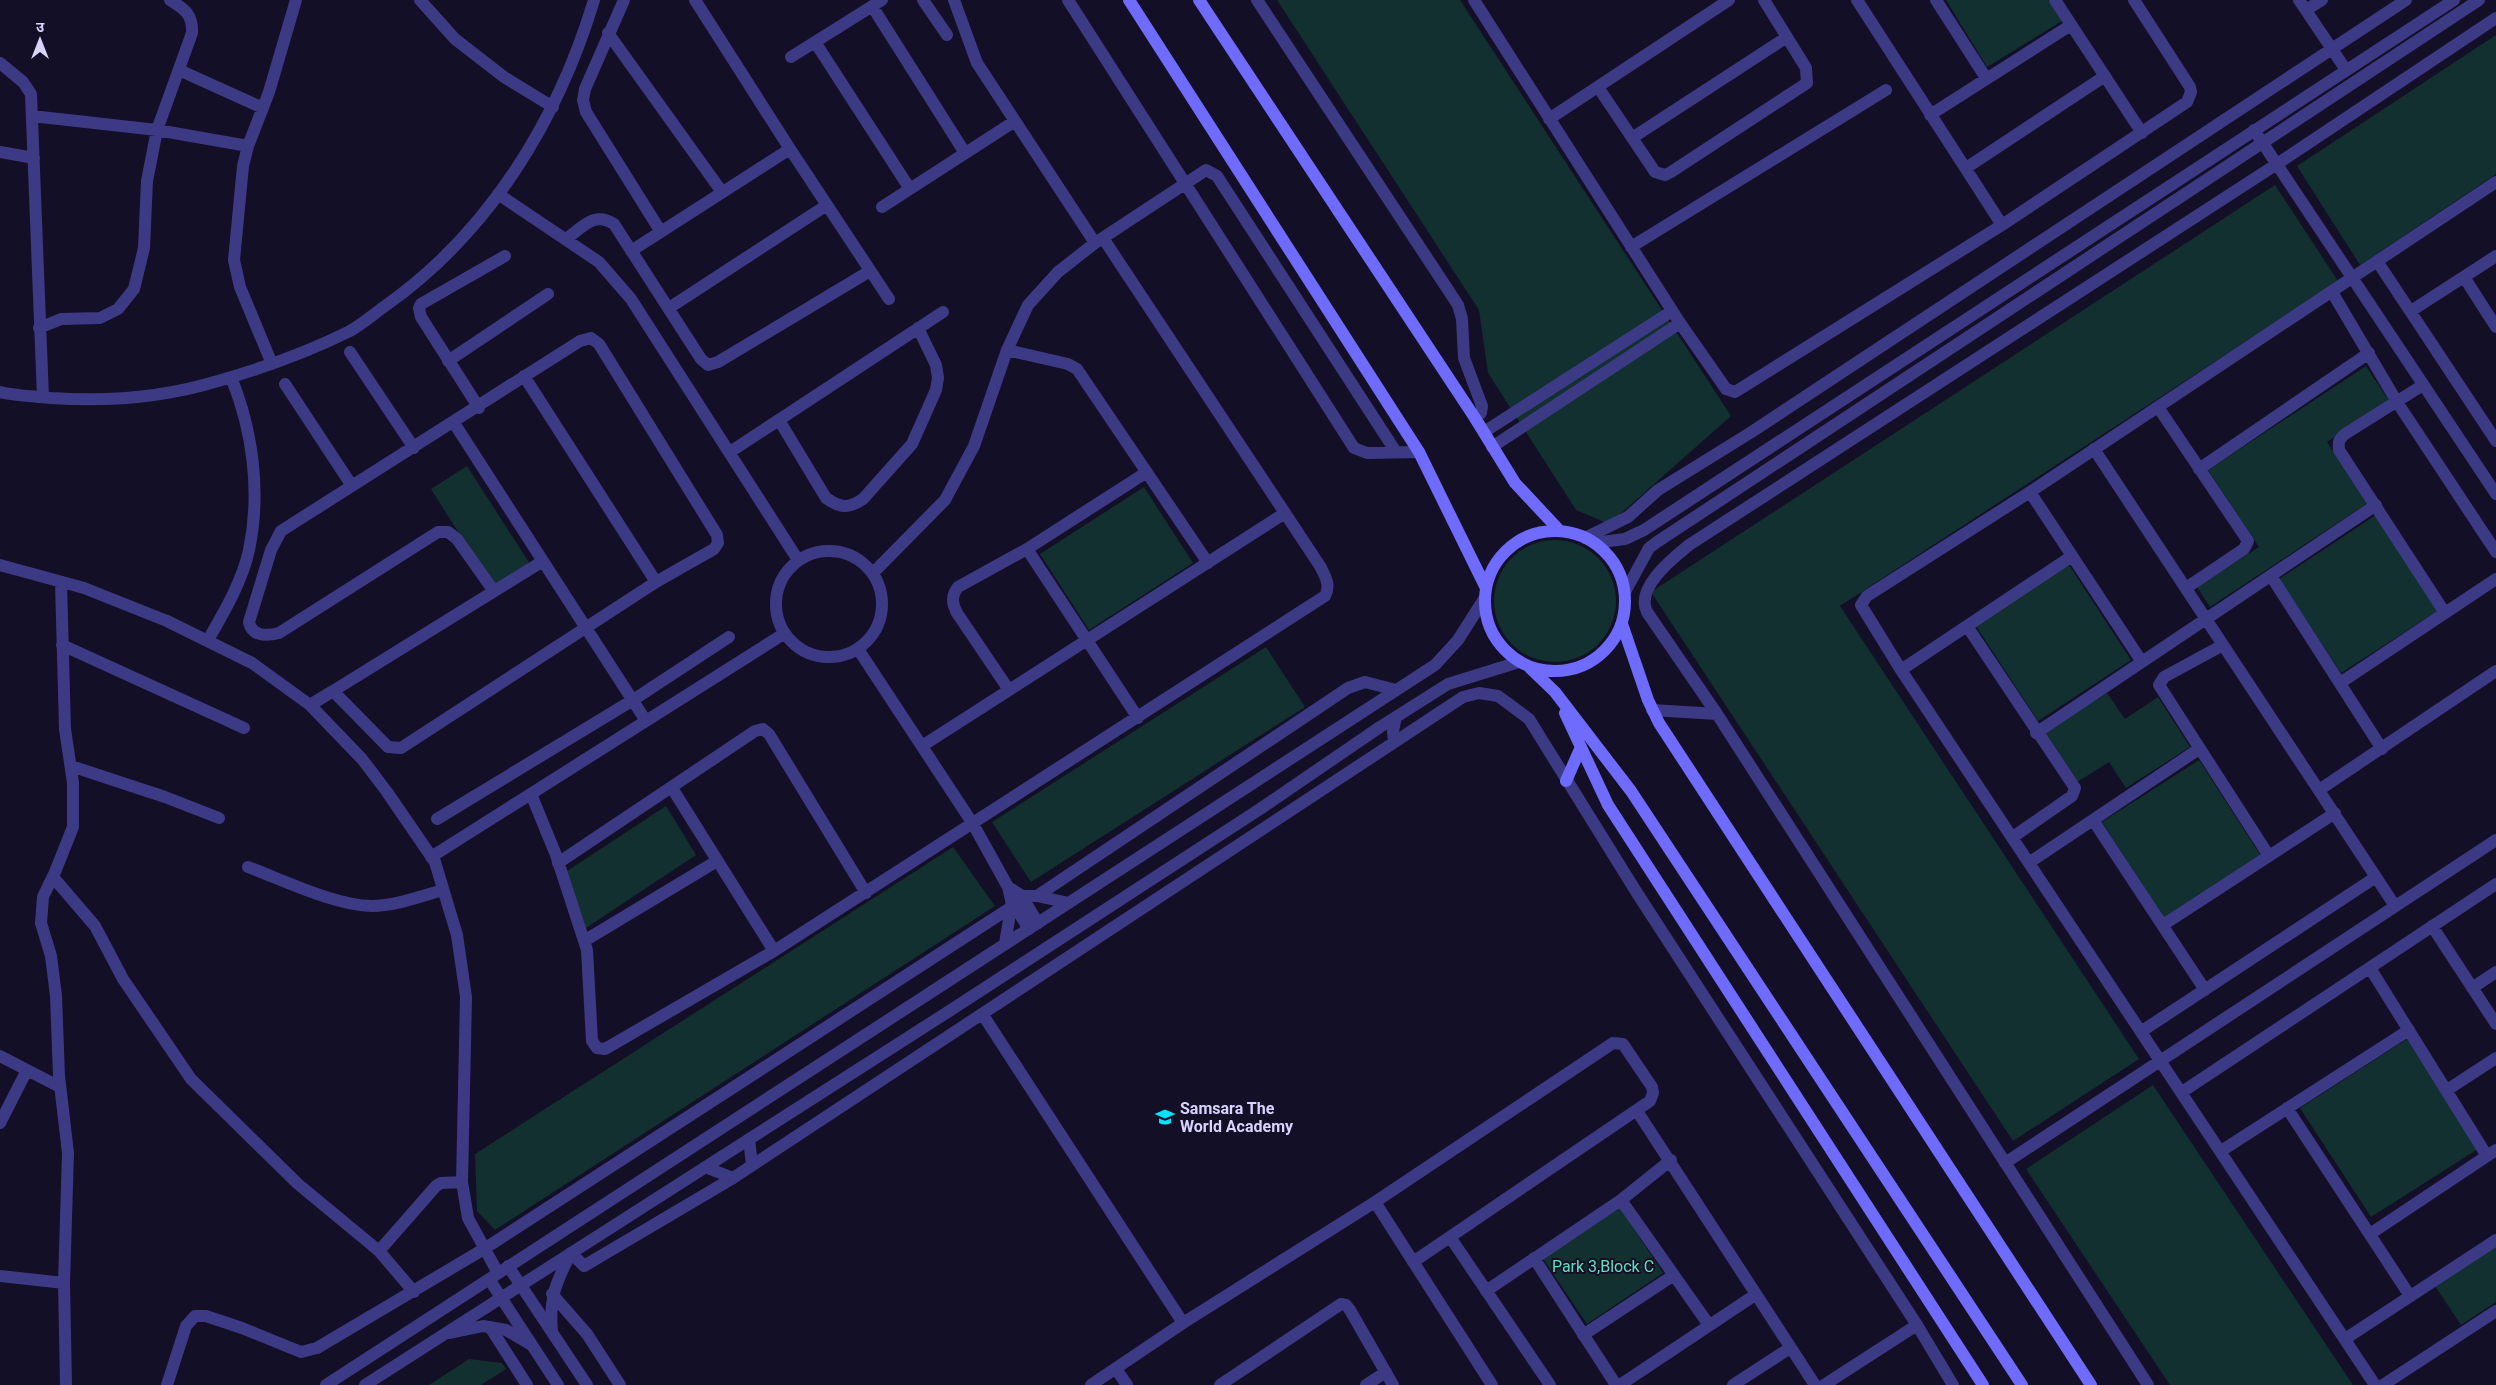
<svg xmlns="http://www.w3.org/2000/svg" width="2496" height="1385" viewBox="0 0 2496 1385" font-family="Roboto,'Noto Sans Devanagari',sans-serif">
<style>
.green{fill:#12302f}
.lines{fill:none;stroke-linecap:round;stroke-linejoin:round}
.minor{stroke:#3d3a85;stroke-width:12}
.tertiary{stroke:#3d3a85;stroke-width:12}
.secondary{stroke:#6f6bff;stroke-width:12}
.labels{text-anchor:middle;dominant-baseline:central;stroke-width:4;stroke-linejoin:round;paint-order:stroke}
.poi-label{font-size:16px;font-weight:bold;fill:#d9d4ff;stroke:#130f26;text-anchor:start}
.park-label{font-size:16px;fill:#5fe0c0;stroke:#130f26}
</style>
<rect width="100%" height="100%" fill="#130f26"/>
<path class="green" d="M1277,0H1460L1731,416L1609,524L1576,510L1488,373L1479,310Z
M1946,0H2048L2062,21L1987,67Z
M2496,35V174L2360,265L2297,166Z
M2275,185L2338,281L1840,606L2139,1059L2013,1141L1651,592Z
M2366,366L2389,401L2327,442L2368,503L2210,607L2197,587L2259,547L2208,470Z
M467,466L530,564L493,587L431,489Z
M1144,487L1193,563L1089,630L1040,554Z
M2376,515L2439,610L2341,673L2279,579Z
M1494 601a61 61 0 1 1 122 0a61 61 0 1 1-122 0Z
M2069,565L2131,660L2038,721L1976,626Z
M1266,647L1305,707L1031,882L992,822Z
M2107,693L2125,719L2158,697L2190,747L2126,788L2109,762L2077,782L2045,733Z
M2199,760L2261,856L2164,918L2102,822Z
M666,806L696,855L586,928L567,871Z
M953,847L995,906L495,1230L477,1211L475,1154Z
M2407,1039L2478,1149L2371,1217L2300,1108Z
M2153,1085L2353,1385H2170L2026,1169Z
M1620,1208L1663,1273L1587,1324L1543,1259Z
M2496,1246V1302L2461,1325L2435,1286Z
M469,1359L502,1363L506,1369L481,1385H429Z"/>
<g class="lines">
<path class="minor" d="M420,0L455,39L504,77L553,107
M624,0L585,89L583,100L586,112L661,232
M695,0L790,149L889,299
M923,0L947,35
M954,0L977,63L1095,243
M1068,0L1354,448L1367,453L1419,452
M1257,0L1458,305L1462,319L1464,358L1482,406L1481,413L1475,418
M1474,0L1680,323L1726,389L1735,392L2002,225L2187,102L2191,92L2190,87L2134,0
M1857,0L2002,225
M1936,0L1986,78
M2055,0L2142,133
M2299,0L2346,70
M872,6L965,153
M2306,10L2322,0
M608,33L722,192
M815,42L910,189
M791,57L882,0
M0,63L23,82L31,94L43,397
M179,70L263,108
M1598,87L1655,172L1665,175L1671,172L1807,83L1806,68L1764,0
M1930,115L2071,25
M32,116L157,130L248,146
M1549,119L1729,0
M2254,130L2496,494
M1632,138L1787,37
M0,152L34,158
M1966,168L2105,76
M498,194L599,262L631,299L798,560
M882,207L1015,121
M566,239C583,227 594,211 614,224L701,359L708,365L718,362L870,271
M1631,247L1886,90
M631,251L790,149
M2377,261L2496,441
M2464,277L2496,327
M2332,292L2397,402L2496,552
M669,308L827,205
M2411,311L2496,256
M39,328L61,319L100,318L118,309L134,289L144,248L147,181L157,130L192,33C193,15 185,9 170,0
M1007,350L1068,364L1077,369L1208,563
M350,352L414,448
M448,361L548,294
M272,364L240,287L234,260L243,166L248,146L269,92L296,0
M524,376L656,582
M285,384L352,486
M2423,385L2345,434C2339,439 2338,442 2339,450L2445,613
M0,392C17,396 34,396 51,398C108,402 162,398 218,381C263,368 308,352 350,331C362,324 374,314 385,306C489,233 558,120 594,0
M2158,407L2248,541L2244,549L2186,588
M479,408L421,317L419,308L421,304L505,256
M779,420L826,498C840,508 848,509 863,499L912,444L936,390L938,378L936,365L918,328
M454,423L646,721
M1484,432L1672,311
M1492,447L1680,323
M2094,449L2395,906
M730,452L943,312
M2199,469L2369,353
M2030,492L2142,662
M1585,538L1628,517L1658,490L1750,433L2406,0
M1027,549L1138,718
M776 604a53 53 0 1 1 106 0a53 53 0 1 1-106 0Z
M0,565L84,588L167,621L252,663L310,705L362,759L387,792L435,862L457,935L466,997L462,1182L468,1218L498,1273
M873,573L945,500L974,446L1007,350L1028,305L1058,272L1095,243L1206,170L1217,176L1396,452
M2271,576L2382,749
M61,582L65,729L73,783V827L53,877L95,926L123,979L191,1079L298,1184L379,1251L414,1292
M493,590L457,539L448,532H438L279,633C267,636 252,637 249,622L271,550L281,531L580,341L591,338L599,344L717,535L718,543L714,549L656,582L401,748L388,747L333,691L543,561
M1967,626L2075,788L2072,796L2013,837
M208,640C224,612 242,582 249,550C261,493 253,431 231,377
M62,645L244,728
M2223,645L2164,677L2159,685L2269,856
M858,649L973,824L1008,887
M1901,670L2072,556
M2340,683L2496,579
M1009,690L957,613C952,603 951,596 958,587L1027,549L1147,472
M310,705L333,691
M1652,710L1717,714
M2036,733L2376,505
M1394,742L1393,731L1396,717
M922,746L1285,513
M71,766L165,797L219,818
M672,788L774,951
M2319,790L2496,671
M531,794L556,855L587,950L592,1041L597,1048L605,1049L774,951L1325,596C1331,585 1325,576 1320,566L1103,238
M437,819L633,700L729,637
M2093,820L2205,990
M431,857L785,633
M2030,862L2199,749
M558,863L755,731L763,729L769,734L866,893
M248,867C283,880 336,906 372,906C395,906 421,896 443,890
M53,876L43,897L41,923L51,956L56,996L59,1076L68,1153L64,1283L66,1385
M1037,896L1348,688L1365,682L1396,690
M2163,925L2335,813
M2432,926L2496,1024
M1029,929L1011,900L1008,887L1021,895L1038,923
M584,941L717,861
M2370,968L2487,1156
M2472,988L2496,972
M983,1015L1183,1323
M2142,1031L2376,877
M0,1056L60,1087
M2447,1090L2496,1058
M2182,1092L2496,884
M2287,1108L2410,1296
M1637,1111L1815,1385
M0,1123L27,1070
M2221,1151L2409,1030
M2005,1163L2496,840
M1621,1200L1709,1325
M1375,1202L1492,1385
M2370,1234L2496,1150
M1450,1237L1550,1385
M379,1251L436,1186L441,1183L462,1182
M571,1253L584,1266L733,1178L1463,697L1479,693L1498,696L1529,719L1637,893L1917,1325L1953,1385
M1534,1258L1616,1385
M0,1276L64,1283
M1486,1291L1621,1200L1671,1160
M552,1294L587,1334L620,1385
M490,1327L527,1385
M1583,1335L1674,1275
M2345,1339L2496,1240
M1116,1369L1127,1385
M167,1385L186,1326L195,1316H206L242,1328L301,1352L317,1348L484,1249L1010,908
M1091,1385L1183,1323L1375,1202L1613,1043L1623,1044L1652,1087L1653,1093L1650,1101L1413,1262
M1220,1385L1341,1304L1346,1305L1350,1310L1393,1385
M1366,1385L1386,1372
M1620,1385L1755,1295
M1733,1385L1790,1348
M1824,1385L1917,1325
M2148,1385L1717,714L1647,612C1635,588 1672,559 1689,545L2277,164L2496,18
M2375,1385L1901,670L1861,605L1867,596L2030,492L2496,182
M2383,1385L2496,1311"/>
<path class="tertiary" d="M1594,543L1625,539L1644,530L2454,0
M1625,592L1649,548L1657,542L2479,0
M1022,896H1037L1069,903
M1005,944L1012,901
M749,1139L752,1165
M705,1167L733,1178
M508,1266L587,1385
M489,1279L558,1385
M552,1331C549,1298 556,1282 571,1253
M450,1333L483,1326L506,1330L530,1344
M326,1385L1435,665L1458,640L1484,599
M365,1385L940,1017L1260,809L1380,727L1448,684L1519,662"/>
<path class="secondary" d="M1129,0L1419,452L1485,586
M1199,0L1475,418L1515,483L1560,531
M1485 601a70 70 0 1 1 140 0a70 70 0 1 1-140 0Z
M1622,624L1648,700L1659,723L2091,1385
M1530,668L1555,692L1631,791L2022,1385
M1565,713L1608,805L1983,1385
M1566,781L1581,747"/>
</g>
<defs>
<g id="school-bare" transform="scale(1.5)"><path d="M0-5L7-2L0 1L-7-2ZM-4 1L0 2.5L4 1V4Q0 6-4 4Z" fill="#00e5ff" stroke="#130f26" stroke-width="2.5" paint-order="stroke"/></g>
</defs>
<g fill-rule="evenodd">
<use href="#school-bare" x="1165" y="1117"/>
</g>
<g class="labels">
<g class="poi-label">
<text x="1180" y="1108">Samsara The<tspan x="1180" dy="18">World Academy</tspan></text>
</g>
<g class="park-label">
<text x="1603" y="1266">Park 3,Block C</text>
</g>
</g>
<g transform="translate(40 40)" stroke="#130f26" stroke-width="4" paint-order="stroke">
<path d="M0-4L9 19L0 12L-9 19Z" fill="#d9d4ff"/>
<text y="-8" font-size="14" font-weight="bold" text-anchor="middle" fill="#d9d4ff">उ</text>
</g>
</svg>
